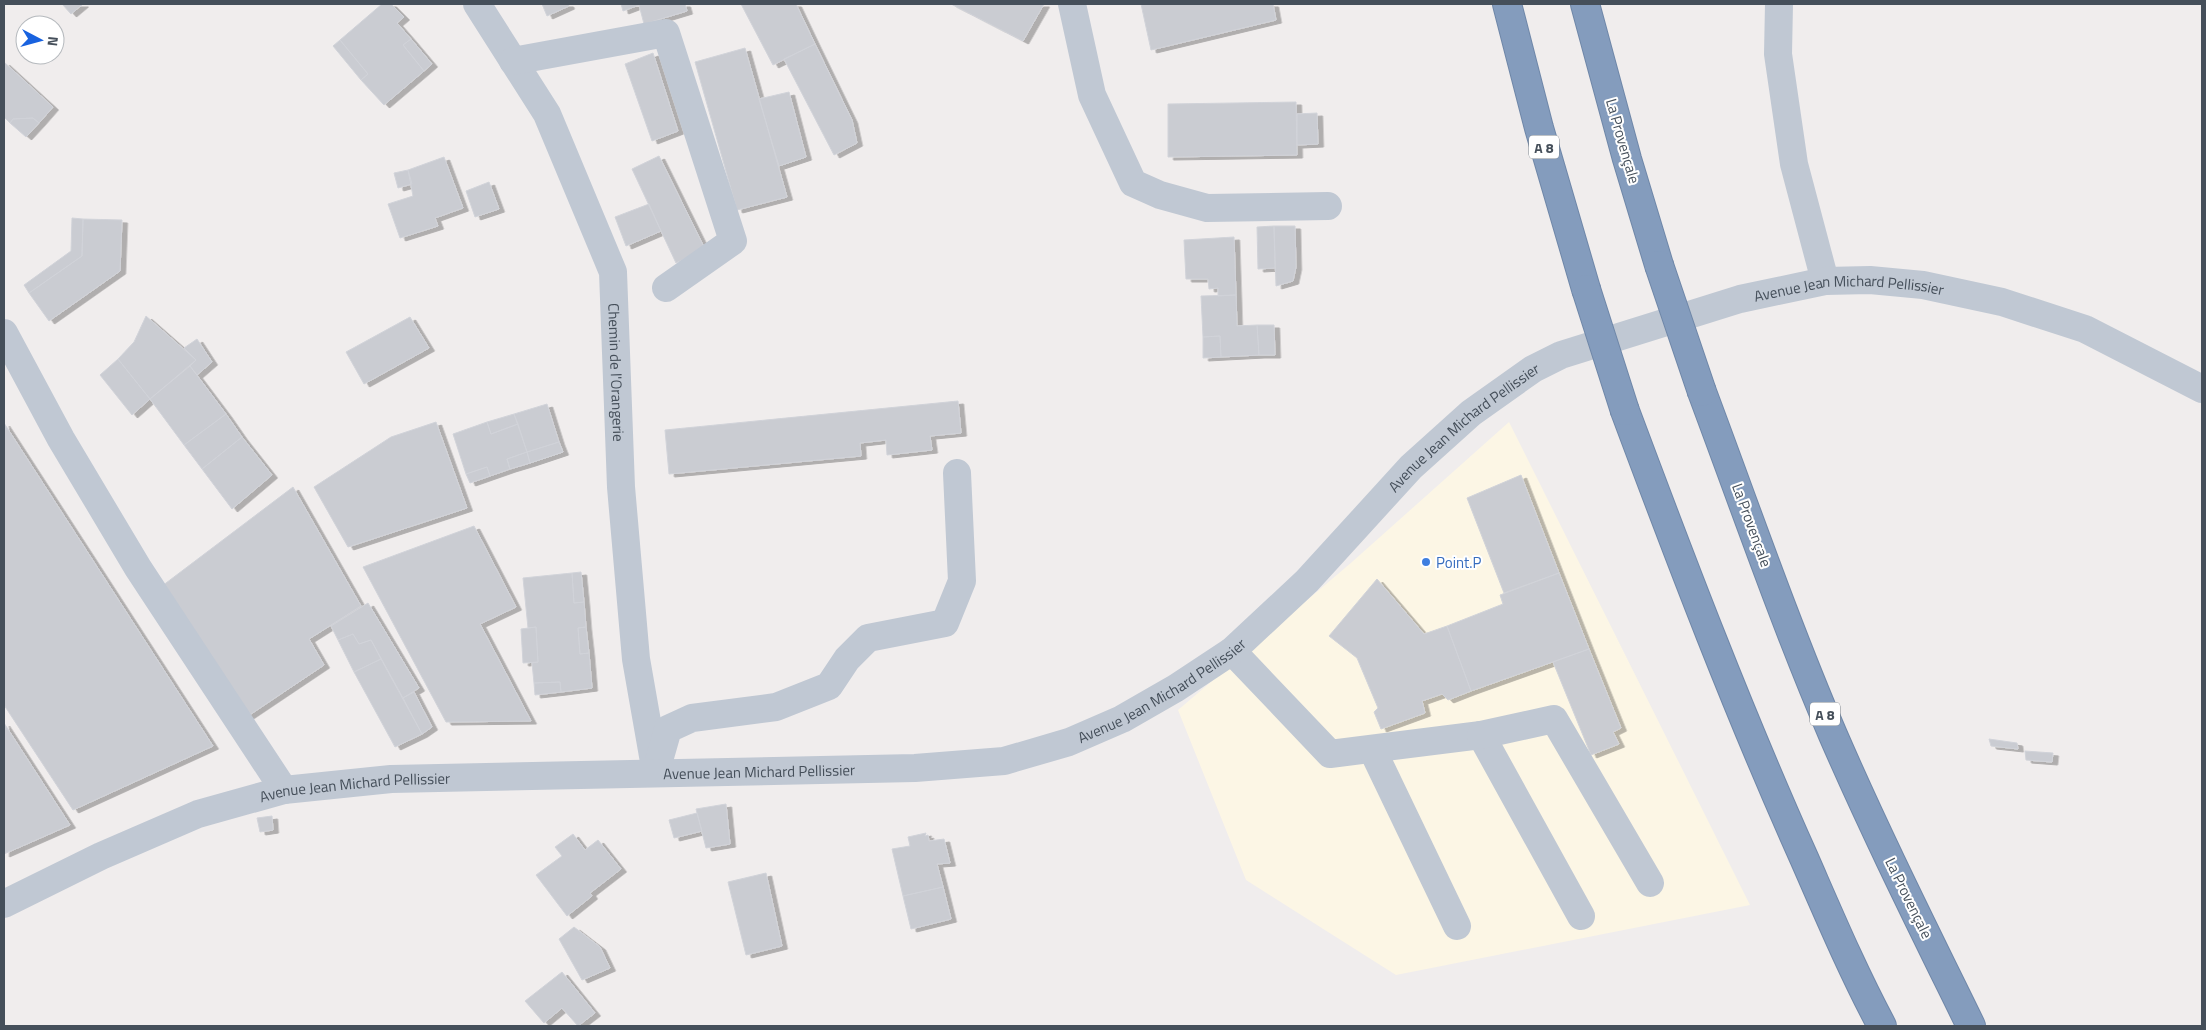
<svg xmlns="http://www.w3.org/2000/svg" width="2206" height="1030" viewBox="0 0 2206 1030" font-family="'Titillium Web',sans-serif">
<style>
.commercial{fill:#fcf6e5}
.building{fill:#caccd2;stroke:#d1d3d9;filter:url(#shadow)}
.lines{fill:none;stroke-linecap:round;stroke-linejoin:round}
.highway-casing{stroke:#6f87a8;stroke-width:30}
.minor{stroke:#c0c8d3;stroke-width:28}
.highway{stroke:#849cbd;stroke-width:28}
.highway-bridge-casing{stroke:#6f87a8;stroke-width:30;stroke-linecap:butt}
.highway-bridge{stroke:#849cbd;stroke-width:28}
.shop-dot{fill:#3f7fe0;stroke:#fff;stroke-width:2}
.labels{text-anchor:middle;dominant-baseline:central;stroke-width:4;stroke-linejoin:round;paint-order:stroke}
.shield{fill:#fff;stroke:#7d848c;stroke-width:1}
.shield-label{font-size:14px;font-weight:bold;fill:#454f5a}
.street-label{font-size:15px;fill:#454f5a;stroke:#fff}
.shop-label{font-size:15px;fill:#366cbe;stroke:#fff;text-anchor:start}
</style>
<defs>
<filter id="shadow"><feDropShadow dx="5.5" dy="3" stdDeviation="0" flood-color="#0004"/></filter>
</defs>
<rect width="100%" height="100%" fill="#f0eded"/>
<path class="commercial" d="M1509,422L1750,905L1396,975L1246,880L1178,710L1352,562Z"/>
<path class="building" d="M62,4H83L71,14Z
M382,4H391L404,17L397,23L411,39L403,45L424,71L384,105L361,80L368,74L340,40Z
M542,4H568L569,6L547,16Z
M621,4H685L687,11L644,24L639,5L623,11Z
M741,4H796L815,44L773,65Z
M951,4H1044L1023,41Z
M1141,4H1273L1276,20L1151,50Z
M411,39L432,64L424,71L403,45Z
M340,40L368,74L361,80L333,46Z
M815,44L852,120L857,143L834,155L784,59Z
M745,48L787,197L737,210L695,62Z
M653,53L678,131L652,141L625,64Z
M4,62L53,107L39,123L33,118L13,119L10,123L4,117Z
M789,92L806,157L779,166L759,99Z
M1296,102L1297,155L1168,157V104Z
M1317,113L1318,144L1297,145V114Z
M33,118L39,123L26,137L10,123L13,119Z
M659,156L705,249L676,263L632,169Z
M444,157L463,208L435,218L438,226L400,238L388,204L413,196L408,170Z
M408,170L412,184L398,188L394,173Z
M489,182L499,209L475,217L466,191Z
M649,204L661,231L626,246L615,217Z
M72,218L83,219L82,256L29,293L24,285L71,251Z
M83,219L122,220L120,271L49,321L29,293L82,256Z
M1274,226H1295L1296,267L1293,281L1276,286Z
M1274,226L1275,268L1258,269L1257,227Z
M1234,237L1236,295L1218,296V288L1209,289L1208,279H1186L1184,240Z
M1236,295L1237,326L1257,325L1259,355L1221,357L1220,336L1203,337L1201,296Z
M146,316L196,360L150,399L118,359L134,342Z
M410,317L429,348L364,384L346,352Z
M1257,325H1274L1275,355H1259Z
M1220,336L1221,357L1203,358V337Z
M197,339L212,362L197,375L190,366L196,360L184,348Z
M118,359L150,399L132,415L100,375Z
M190,366L226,414L184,445L150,399Z
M958,401L961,433L930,436L932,450L887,455L886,440L860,443L861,456L669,474L665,430Z
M547,404L559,442L527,452L514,414Z
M226,414L242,437L202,469L184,445Z
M514,414L518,424L491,434L487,422Z
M436,422L467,508L348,547L314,487L391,437Z
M487,422L491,434L518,424L527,452L507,459L510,469L490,476L487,467L466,474L453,434Z
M4,423L213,746L73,810L4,705Z
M242,437L272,475L232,509L202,469Z
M559,442L563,452L530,463L527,452Z
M527,452L530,463L510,469L507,459Z
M487,467L490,476L470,483L466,474Z
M1521,475L1559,573L1504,593L1467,498Z
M293,487L361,606L309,639L324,665L245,718L162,586Z
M474,526L516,607L480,624L531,721L446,722L363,567Z
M581,572L584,602L574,603L572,573Z
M572,573L574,603L584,602L586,627L578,628L580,654L589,653L592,688L561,692L560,682L534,683L532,663L538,662L536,627L528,628L523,578Z
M1559,573L1589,649L1471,691L1447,626L1503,604L1500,595Z
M1377,579L1424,634L1447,626L1471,691L1448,700L1442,694L1422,701L1425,713L1381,729L1374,712L1378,708L1357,658L1329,636Z
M368,603L419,688L403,698L371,640L359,644L353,634L338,640L331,626Z
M536,627L538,662L523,663L521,629Z
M586,627L589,653L580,654L578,628Z
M353,634L359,644L371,640L381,659L354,672L338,640Z
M1589,649L1621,728L1613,732L1619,744L1591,755L1553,662Z
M381,659L422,734L395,747L354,672Z
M560,682L561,692L535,695L534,683Z
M414,692L432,727L422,734L403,698Z
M4,723L70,825L4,854Z
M1989,739L2017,743L2018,749L1991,746Z
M2025,751L2053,753L2052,762L2026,760Z
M726,804L730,844L706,848L696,809Z
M697,813L702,831L674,838L669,820Z
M272,816L273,830L260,832L257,818Z
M926,833L925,836L928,835L929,841L944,839L950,863L937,864L943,887L903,896L892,849L910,846L908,837Z
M573,834L585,850L598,840L621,869L590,893L592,896L567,916L536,875L562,856L555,847Z
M766,873L782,946L746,955L728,882Z
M943,887L951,919L911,929L903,896Z
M574,927L600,947L610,968L582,980L559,939Z
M562,972L595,1013L578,1026L562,1008L544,1023L525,1001Z"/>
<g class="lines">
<g class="highway-casing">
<path id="highway" d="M1507,4L1539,128L1586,289
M1585,4L1627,159L1659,265
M1702,392C1745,507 1785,623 1833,735C1876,834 1924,930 1971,1026
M1625,411C1681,561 1738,711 1804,858C1829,915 1853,972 1882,1026"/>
</g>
<g class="minor">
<path id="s1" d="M477,4L547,114L613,272L621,487L636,659L656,773"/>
<path d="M1072,4L1092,95L1133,183L1160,195L1207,208L1328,206"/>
<path d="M1779,4L1778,54L1794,164L1825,281"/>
<path d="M513,61L666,33L733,241L666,288"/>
<path d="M4,333L61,439L138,568L284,790"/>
<path d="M1232,651L1330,754L1481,735L1581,916"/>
<path d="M1481,735L1554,719L1650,883"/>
<path d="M1372,749L1457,926"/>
<path d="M658,764L668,729L692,718L776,707L829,686L847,659L868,638L945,623L962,581L957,473"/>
<path id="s2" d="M4,904L101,856L198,814L284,790L391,779L915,768L1004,761L1069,742L1122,719L1176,688L1232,651L1307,581L1411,467L1471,413L1533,369L1561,355L1740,299L1825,281L1870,280L1923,285L2002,302L2085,329L2202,389"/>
</g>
<use href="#highway" class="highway"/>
<g class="highway-bridge-casing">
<path id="highway-bridge" d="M1659,265L1702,392
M1586,289L1625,411"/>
</g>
<use href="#highway-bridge" class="highway-bridge"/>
</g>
<circle class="shop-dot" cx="1426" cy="562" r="5"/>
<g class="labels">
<g class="shield">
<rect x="1529" y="135.5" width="30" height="23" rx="4"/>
<rect x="1810" y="702.5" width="30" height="23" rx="4"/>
</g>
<g class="shield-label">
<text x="1544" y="147">A 8</text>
<text x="1825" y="714">A 8</text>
</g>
<g class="street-label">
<text transform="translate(1623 141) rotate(74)">La Provençale</text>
<text stroke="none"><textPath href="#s2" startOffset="2022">Avenue Jean Michard Pellissier</textPath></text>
<text stroke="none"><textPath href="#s1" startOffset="402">Chemin de l'Orangerie</textPath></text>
<text stroke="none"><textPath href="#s2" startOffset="1602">Avenue Jean Michard Pellissier</textPath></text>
<text transform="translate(1752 525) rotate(70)">La Provençale</text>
<text stroke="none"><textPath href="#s2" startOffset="1198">Avenue Jean Michard Pellissier</textPath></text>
<text stroke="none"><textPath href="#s2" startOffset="779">Avenue Jean Michard Pellissier</textPath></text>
<text stroke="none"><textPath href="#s2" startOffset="374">Avenue Jean Michard Pellissier</textPath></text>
<text transform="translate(1909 898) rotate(64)">La Provençale</text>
</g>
<g class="shop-label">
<text x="1436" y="562">Point.P</text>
</g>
</g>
<rect width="2206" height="1030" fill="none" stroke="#454f5a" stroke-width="10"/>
<g transform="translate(40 40) rotate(96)"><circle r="24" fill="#ffffff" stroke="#b5b9bd"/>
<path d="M0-4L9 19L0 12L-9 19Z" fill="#1862df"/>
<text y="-8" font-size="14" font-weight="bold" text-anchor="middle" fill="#454f5a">N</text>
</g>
</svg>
